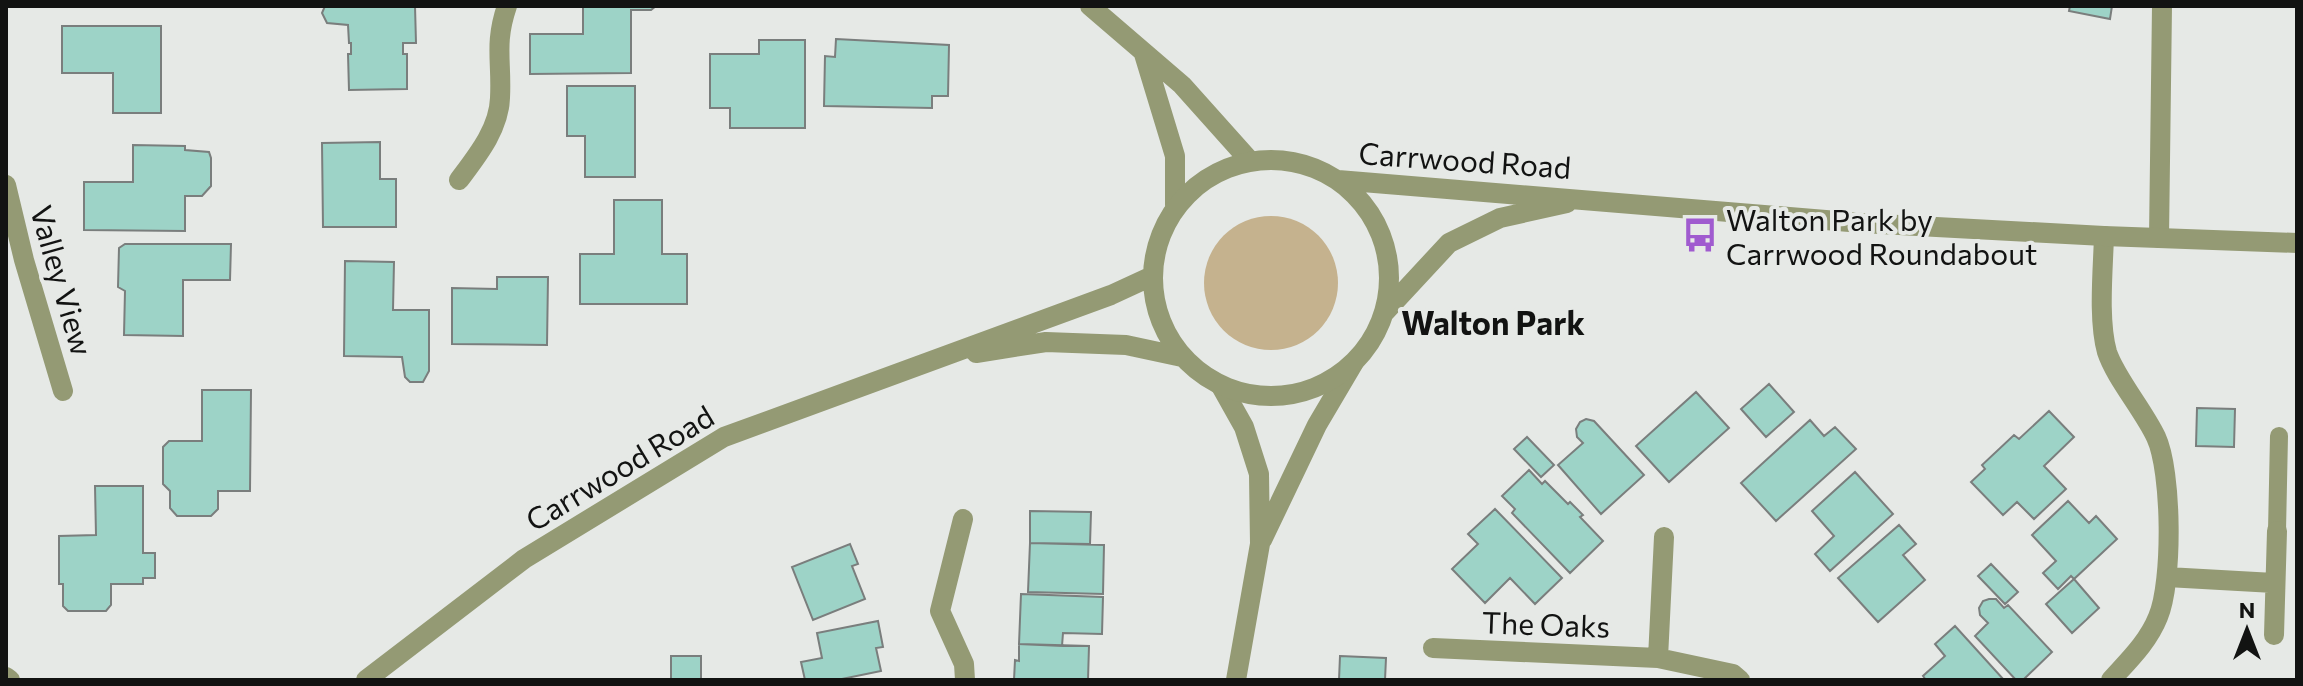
<svg xmlns="http://www.w3.org/2000/svg" width="2303" height="686" viewBox="0 0 2303 686" font-family="Commissioner,sans-serif">
<style>
.green{fill:#c5b28e}
.building{fill:#9dd3c7;stroke:#7a7e7d;stroke-width:2}
.lines{fill:none;stroke-linecap:round;stroke-linejoin:round}
.service{stroke:#949a74;stroke-width:18}
.minor{stroke:#949a74;stroke-width:20}
.tertiary{stroke:#949a74;stroke-width:20}
.labels{text-anchor:middle;dominant-baseline:central;stroke-width:8;stroke-linejoin:round;paint-order:stroke}
.street-label{font-size:30px;fill:#121312;stroke:#e6e9e6}
.poi-label{font-size:30px;fill:#121312;stroke:#e6e9e6;text-anchor:start}
.neighbourhood-label{font-size:32px;font-weight:bold;fill:#121312;stroke:#e6e9e6}
</style>
<rect width="100%" height="100%" fill="#e6e9e6"/>
<path class="green" d="M1204 283a67 67 0 1 1 134 0a67 67 0 1 1-134 0Z"/>
<path class="building" d="M325,6H415L416,43H403V54H407V89L349,90L348,54H351V43H349L348,25L327,23L322,13Z
M583,6H656L651,10H631V73L530,74V34H583Z
M2070,6H2112L2110,19L2069,11Z
M62,26H161V113H113V73H62Z
M836,39L949,45L948,96H932V108L824,106L825,56L835,57Z
M759,40H805V128H730V108H710V54H759Z
M567,86H635V177H585V136H567Z
M380,142V179H396V227H323L322,143Z
M133,145L185,146V150L209,152L211,158V186L202,196H185V231L84,230V182H133Z
M614,200H662V254H687V304H580V254H614Z
M125,244H231L230,280H183V336L124,335L125,291L118,287L119,248Z
M345,261L394,262L393,310H429V371L423,382H410L405,377L402,357L344,356Z
M497,277H548L547,345L452,344V288L497,289Z
M1769,384L1794,412L1766,437L1741,409Z
M202,390H251L250,491H218V509L211,516H177L170,508V491L163,484V447L169,441H202Z
M1696,392L1729,428L1669,482L1636,446Z
M2197,408L2235,409L2234,447L2196,446Z
M2049,411L2074,437L2044,466L2066,489L2034,519L2017,502L2003,515L1971,482L1985,469L1982,465L2014,435L2019,439Z
M1586,419L1594,421L1644,475L1601,514L1558,465L1583,443L1577,437L1576,429L1580,422Z
M1810,420L1824,436L1835,427L1856,449L1776,521L1741,483Z
M1527,437L1554,465L1541,477L1514,449Z
M1529,470L1542,484L1545,481L1568,504L1570,502L1583,515L1580,517L1603,541L1570,573L1512,513L1515,509L1502,496Z
M1855,472L1893,514L1830,571L1815,554L1834,536L1812,511Z
M95,486H143V553H155V578H143V584H111V605L106,611H68L63,606V584H59V536L96,535Z
M2068,501L2089,523L2096,516L2117,539L2074,579L2071,576L2058,589L2043,573L2056,561L2032,535Z
M1495,509L1562,578L1535,604L1510,578L1485,603L1452,569L1478,544L1468,534Z
M1030,511L1091,512L1090,544L1030,543Z
M1899,525L1916,544L1903,555L1925,580L1878,622L1838,578Z
M1030,543L1104,545L1103,594L1028,592Z
M850,544L858,564L852,566L865,599L813,620L792,567Z
M1991,564L2018,592L2005,604L1978,576Z
M2074,579L2099,608L2072,633L2046,604Z
M1021,594L1103,597L1102,634L1063,633L1062,646L1019,644Z
M1989,599H1996L2004,608L2008,605L2052,652L2023,680H2016L1975,636L1988,623L1980,615L1979,608L1983,601Z
M878,621L883,647L876,648L881,671L837,680H805L801,662L822,658L817,633Z
M1955,626L2004,680H1926L1923,676L1945,656L1935,644Z
M1019,644L1089,646L1088,680H1014L1015,660L1019,661Z
M671,656H701V679L727,680H666L671,679Z
M1340,656L1386,658L1385,680H1339Z"/>
<g class="lines">
<path class="service" d="M2277,531L2279,436"/>
<path class="minor" d="M1090,6L1182,85L1250,161
M1144,54L1175,156V205
M459,180C477,156 499,129 500,98C502,61 494,44 507,6
M6,185L24,260L63,391
M2104,236C2103,270 2098,320 2107,352C2115,377 2144,411 2156,437C2172,471 2173,582 2158,617C2148,642 2129,660 2111,680
M2159,238L2162,6
M1221,386L1244,427L1259,474L1260,544L1236,680
M963,519L940,611L964,664L965,680
M1262,540L1317,425L1353,364
M2167,577L2274,583
M2274,635L2277,531
M1433,648L1658,658L1733,674L1740,680
M1658,658L1664,537
M6,677L10,680"/>
<path class="tertiary" d="M1153 278a118 118 0 1 1 236 0a118 118 0 1 1-236 0Z
M1338,180L1862,223L2104,236L2297,243
M1385,312L1449,243L1500,218L1567,203
M976,353L1046,342L1126,345L1182,357
M366,680L524,559L724,437L1111,295L1150,277"/>
</g>
<defs>
<g id="bus-bare" transform="scale(2.76)"><path d="M-5-6H5V4H4V6H2V4H-2V6H-4V4H-5ZM-3.5-4V0h7V-4ZM-3.5 1.2v1.5H-2V1.2ZM2 1.2v1.5H3.5V1.2Z" fill="#a05bcf" stroke="#e6e9e6" stroke-width="2.5" paint-order="stroke"/></g>
</defs>
<g fill-rule="evenodd">
<use href="#bus-bare" x="1700" y="235"/>
</g>
<g class="labels">
<g class="street-label">
<text transform="translate(1465 159) rotate(4)">Carrwood Road</text>
<text transform="translate(63 280) rotate(74)">Valley View</text>
<text transform="translate(619 467) rotate(-31)">Carrwood Road</text>
<text transform="translate(1546 623) rotate(2)">The Oaks</text>
</g>
<g class="poi-label">
<text x="1726" y="218">Walton Park by<tspan x="1726" dy="34">Carrwood Roundabout</tspan></text>
</g>
<g class="neighbourhood-label">
<text x="1493" y="322">Walton Park</text>
</g>
</g>
<rect width="2303" height="686" fill="none" stroke="#121312" stroke-width="16"/>
<g transform="translate(2247 630)" stroke="#e6e9e6" stroke-width="6" paint-order="stroke">
<path d="M0-6L14 30L0 20L-14 30Z" fill="#121312"/>
<text y="-12" font-size="22" font-weight="bold" text-anchor="middle" fill="#121312">N</text>
</g>
</svg>
